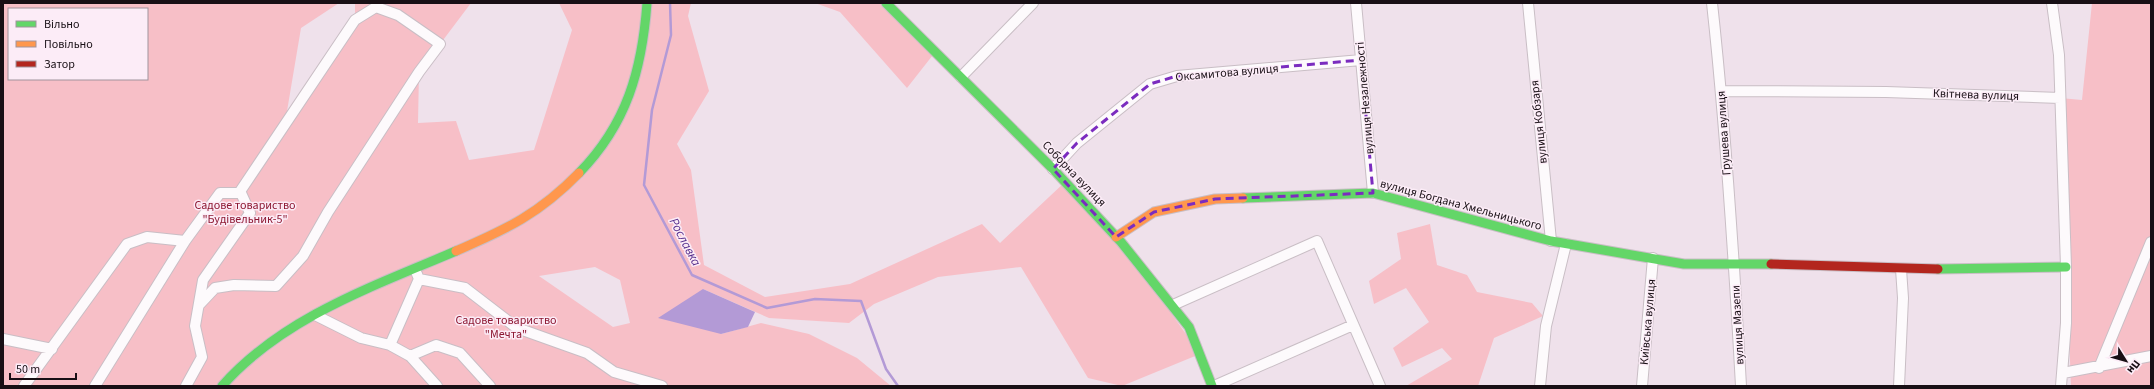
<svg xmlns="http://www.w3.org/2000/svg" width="2154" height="389" viewBox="0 0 2154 389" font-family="'Source Sans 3',sans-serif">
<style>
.green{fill:#f7bfc7;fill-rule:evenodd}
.water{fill:#b39ad6}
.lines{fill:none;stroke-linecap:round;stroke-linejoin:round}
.stream{stroke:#b39ad6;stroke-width:2.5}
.street-casing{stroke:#c9bec5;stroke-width:12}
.fast-casing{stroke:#c9bec5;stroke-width:11}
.slow-casing{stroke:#c9bec5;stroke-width:11}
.jam-casing{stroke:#c9bec5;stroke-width:11}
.street{stroke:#fdfafc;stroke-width:10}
.fast{stroke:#63d668;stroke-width:9}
.slow{stroke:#ff974d;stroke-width:9}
.jam{stroke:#b3261e;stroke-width:9}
.marked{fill:none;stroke:#7b2cbf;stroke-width:3;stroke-dasharray:8 5;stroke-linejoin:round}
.labels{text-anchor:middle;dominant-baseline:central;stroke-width:3;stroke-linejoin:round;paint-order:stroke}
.street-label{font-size:12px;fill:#180f15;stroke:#fcecf7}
.park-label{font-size:12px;fill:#8d1832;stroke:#fcecf7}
.water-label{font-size:13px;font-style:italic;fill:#552c8b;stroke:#fcecf7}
</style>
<rect width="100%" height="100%" fill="#efe1eb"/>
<path class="green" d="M3,3H339L301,28L285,123L355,20V3H471L419,72L418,123L456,121L469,160L534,150L572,30L559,3H691L688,16L709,91L677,144L691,170L704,265L765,297L850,284L982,224L1000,243L1065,182L1121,242L1200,354L1122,386L1088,378L1021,267L938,277L874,304L849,323L769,318L703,289L721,334L761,323L809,334L857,358L891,386H3ZM9,9H147V79H9ZM595,267L620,280L630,323L613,327L539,276Z
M815,3H886L936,51L907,88L840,12Z
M2092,3H2151V386H2071L2060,98L2082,100Z
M1430,224L1437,265L1467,275L1477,292L1532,303L1543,316L1494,338L1478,386H1406L1452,359L1442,348L1402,367L1393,348L1429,322L1406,288L1374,304L1369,281L1401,259L1397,233Z"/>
<path class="water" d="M703,289L755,312L748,327L721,334L658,318Z"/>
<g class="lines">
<path class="stream" d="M670,3L671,35L652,110L644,185L692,275L767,308L815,299L861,301L886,369L898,386"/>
<g class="street-casing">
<path id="street" d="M1356,3L1373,193
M1528,3L1551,241
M1712,3C1726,130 1734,258 1741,386
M2052,3L2059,55L2066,267V323L2061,386
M961,77L1033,3
M1721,91L1886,92L2060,98
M1053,169L1077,143L1150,84L1177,76L1361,60
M419,279L465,288L517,328L587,353L614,372L662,386
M199,305L215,288L234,285L276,286L303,256L328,212L419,72L440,44L398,15L376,7L355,20L239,193
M1173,305L1317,241L1380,386
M315,315L361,338L390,345L410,356L437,386
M3,339L52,349
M390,345L419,279L417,274
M410,356L436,345L460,353L490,386
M2099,368L2151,242
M2063,373L2151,356
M24,386L127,244L147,237L185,241
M95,386L185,241L220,193H241L250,213L203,280L195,326L202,357L186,386
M1214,386L1353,325
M1540,386L1546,326L1566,244
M1642,386L1653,258
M1899,386L1903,298L1901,269"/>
</g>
<g class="fast-casing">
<path id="fast" d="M886,3L1053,169L1121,242L1189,327L1212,386
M579,173C627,124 642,70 647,3
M1243,198L1373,193L1551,241L1684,264H1771
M1938,269L2066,267
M222,386C283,317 374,286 456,251"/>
</g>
<g class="slow-casing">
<path id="slow" d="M1116,237L1154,212L1215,199L1243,198
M456,251C507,229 539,214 579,173"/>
</g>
<g class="jam-casing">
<path id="jam" d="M1771,264L1938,269"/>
</g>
<use href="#street" class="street"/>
<use href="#fast" class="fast"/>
<use href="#slow" class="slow"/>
<use href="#jam" class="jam"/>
</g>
<path class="marked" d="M1361,60L1373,193L1215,199L1154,212L1116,237L1053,169L1077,143L1150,84L1177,76Z"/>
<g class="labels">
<g class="street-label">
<text transform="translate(1227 73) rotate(-5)">Оксамитова вулиця</text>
<text transform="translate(1976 95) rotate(2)">Квітнева вулиця</text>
<text transform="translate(1365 98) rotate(-95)">вулиця Незалежності</text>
<text transform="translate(1539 122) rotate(-96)">вулиця Кобзаря</text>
<text transform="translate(1724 133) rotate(-94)">Грушева вулиця</text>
<text transform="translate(1074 174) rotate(46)">Соборна вулиця</text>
<text transform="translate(1461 205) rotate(15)">вулиця Богдана Хмельницького</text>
<text transform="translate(1648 322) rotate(-85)">Київська вулиця</text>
<text transform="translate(1738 325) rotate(-93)">вулиця Мазепи</text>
</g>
<g class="park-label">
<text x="245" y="205">Садове товариство<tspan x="245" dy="14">"Будівельник-5"</tspan></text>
<text x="506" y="320">Садове товариство<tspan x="506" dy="14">"Мечта"</tspan></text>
</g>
<g class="water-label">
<text transform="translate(685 242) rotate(62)">Рославка</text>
</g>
</g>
<rect width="2154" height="389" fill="none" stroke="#180f15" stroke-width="8"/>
<rect x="8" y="8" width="140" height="72" fill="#fcecf7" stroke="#a1949d"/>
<rect x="16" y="21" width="20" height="6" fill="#63d668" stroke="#a1949d"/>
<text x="44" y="28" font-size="12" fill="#180f15">Вільно</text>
<rect x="16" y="41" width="20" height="6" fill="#ff974d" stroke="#a1949d"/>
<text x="44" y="48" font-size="12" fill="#180f15">Повільно</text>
<rect x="16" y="61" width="20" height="6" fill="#b3261e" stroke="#a1949d"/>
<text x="44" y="68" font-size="12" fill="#180f15">Затор</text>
<g transform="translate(2126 361) rotate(127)" stroke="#fcecf7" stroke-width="3" paint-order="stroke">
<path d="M0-3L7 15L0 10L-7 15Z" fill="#180f15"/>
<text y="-6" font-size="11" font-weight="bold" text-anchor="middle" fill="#180f15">Пн</text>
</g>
<path d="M10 373v6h66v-6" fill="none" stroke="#180f15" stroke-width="2"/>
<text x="16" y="373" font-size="12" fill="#180f15" stroke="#fcecf7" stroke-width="3" paint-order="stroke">50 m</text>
</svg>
